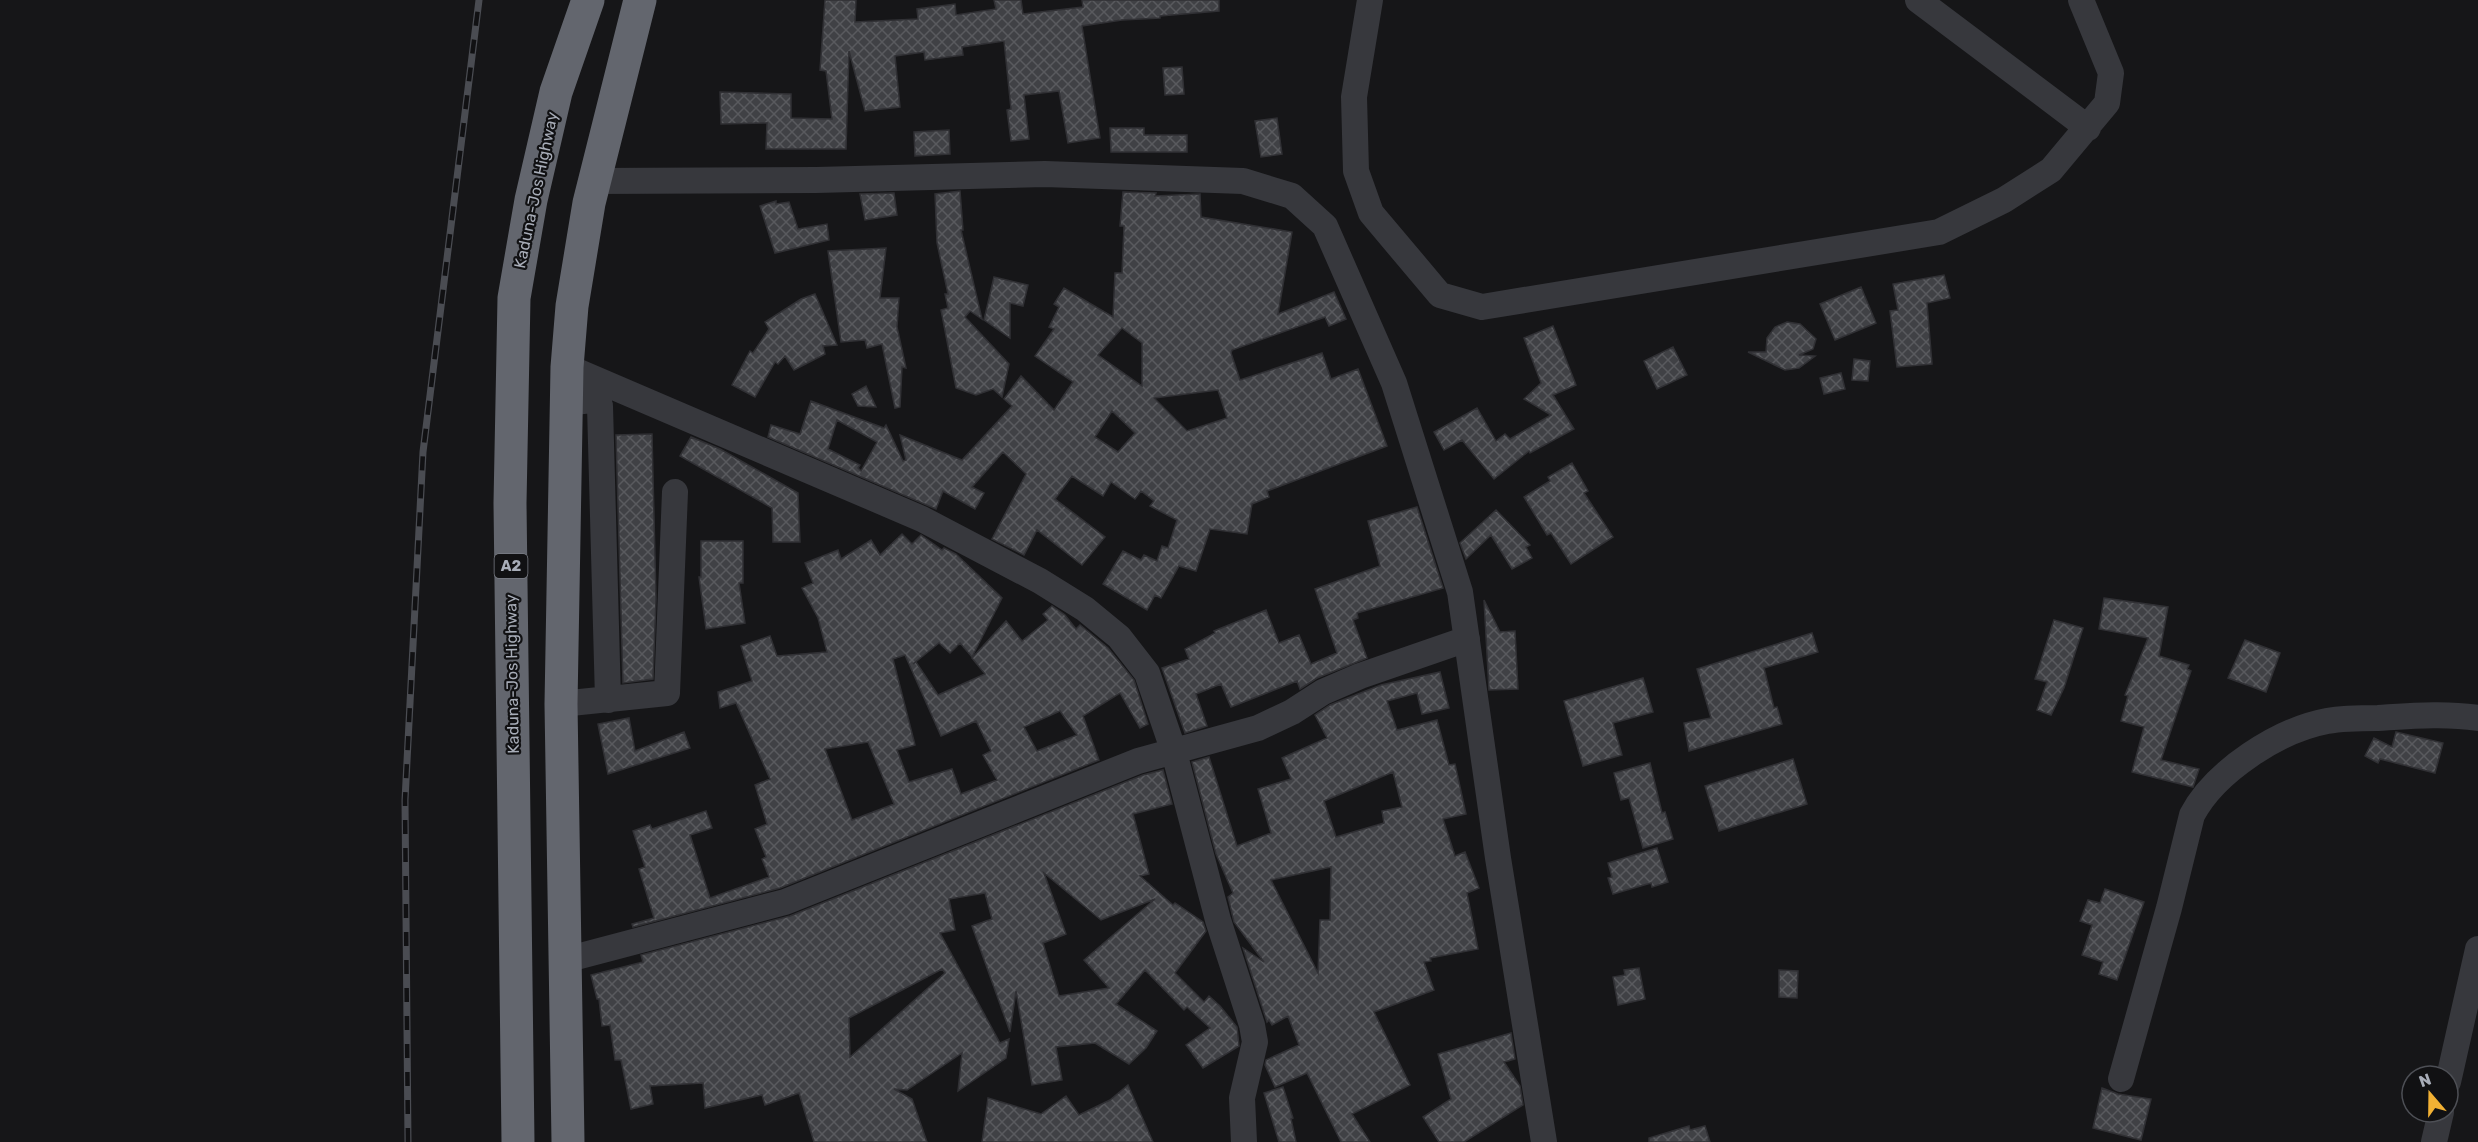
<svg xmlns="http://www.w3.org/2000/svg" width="2478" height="1142" viewBox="0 0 2478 1142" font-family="Rubik,sans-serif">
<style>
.building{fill:url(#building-cross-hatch);stroke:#303034;stroke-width:1.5;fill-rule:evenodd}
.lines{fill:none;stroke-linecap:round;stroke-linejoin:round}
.minor{stroke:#37383d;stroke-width:26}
.highway{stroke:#63666e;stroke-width:33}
.rail-casing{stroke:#4a4c52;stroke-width:7}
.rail{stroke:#111113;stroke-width:4.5;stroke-dasharray:14;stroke-linecap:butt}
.labels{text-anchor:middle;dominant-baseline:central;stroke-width:4.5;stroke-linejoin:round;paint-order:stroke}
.shield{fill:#111113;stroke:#7b7e86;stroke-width:1.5}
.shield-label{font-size:15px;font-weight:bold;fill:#a8adb8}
.street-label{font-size:16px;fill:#a8adb8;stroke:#111113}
</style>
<defs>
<pattern id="building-cross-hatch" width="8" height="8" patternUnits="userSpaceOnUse" patternTransform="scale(1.5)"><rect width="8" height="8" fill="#404145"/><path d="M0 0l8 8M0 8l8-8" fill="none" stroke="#595a5e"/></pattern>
</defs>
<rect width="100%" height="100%" fill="#161618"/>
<path class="building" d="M825,0H856L855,22L918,19L917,9L955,4L956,15L996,9L994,0H1021L1023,14L1083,7L1082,0H1219V11L1160,16V18L1122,20L1082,26L1100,138L1068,143L1059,91L1024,95L1029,139L1011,141L1007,110L1011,109L1004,41L962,47L963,55L925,60L924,52L895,56L900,107L865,111L849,51L846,149H766L767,123L721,124L720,92L791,94V118L832,119L826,71L820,70Z
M1182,67L1184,94L1165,95L1163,68Z
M1277,118L1282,154L1261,157L1255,121Z
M1110,128H1144V135H1187V152H1111Z
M949,130L950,154L915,156L914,132Z
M960,191L963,230H961L982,319L970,311L965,317L1009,364L1002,397L993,389L976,395L956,388L941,310L948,308L945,294H948L937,243L935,194Z
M1123,192L1156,193L1155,196L1200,194L1201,217L1292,232L1278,314L1334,292L1346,319L1329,326L1325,317L1232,350L1231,353L1240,380L1322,353L1331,379L1358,369L1387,446L1267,491L1269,497L1252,504L1247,534L1210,529L1196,571L1179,566L1161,598L1155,595L1147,610L1103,584L1123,551L1141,560L1144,555L1157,561L1162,546L1168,548L1177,520L1150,506L1154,501L1141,491L1135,499L1111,482L1103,496L1072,476L1055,499L1105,537L1082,565L1037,530L1024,555L992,539L1026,474L1003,452L972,487L984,493L975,509L943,491L936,509L768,437L771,425L800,434L811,401L884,428L886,425L903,461L906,460L900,435L962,460L1012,406L1004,399L1021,376L1054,410L1073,382L1035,356L1054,329L1049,327L1059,307L1054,304L1064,288L1113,317L1115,273H1122L1124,226H1120ZM1122,328L1142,343V386L1098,355ZM1218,390L1227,418L1187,431L1154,398ZM1112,411L1135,433L1118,452L1095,437ZM837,420L877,442L861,471L858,468L860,465L828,449Z
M894,193L897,215L865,220L860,194Z
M776,201V204L789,202L798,229L827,224L829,240L775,253L760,206Z
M886,248L880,298H899L897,327L906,368L902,367L900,407L895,408L882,344L867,348L865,340L841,342L828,251Z
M1944,275L1950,298L1927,303L1932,364L1897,367L1890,311L1898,310L1893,284Z
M994,277L1028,285L1023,306L1010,303V338L984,320Z
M1861,287L1876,323L1835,340L1820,304Z
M815,294L837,345L823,346L825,354L794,370L785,356L778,364L775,362L755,397L732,385L750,351L753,353L769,329L765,322L801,299Z
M1787,322L1800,324L1816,339L1813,349L1799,355L1815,356L1799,368L1785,370L1748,352H1766L1767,338L1775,327Z
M1553,326L1576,385L1553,395L1574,429L1530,453L1529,451L1494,479L1462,440L1444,450L1434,432L1477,408L1496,441L1505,434L1510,439L1551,415L1524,399L1541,383L1524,338Z
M1673,347L1687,375L1657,389L1644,361Z
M1854,359L1870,361L1868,381L1852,380Z
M1841,373L1845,389L1824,394L1820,378Z
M866,386L876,407L858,406L852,394Z
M652,434L656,599L653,679L623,683L616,435Z
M691,437L720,449L798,493L800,542H773L772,508L680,456Z
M1572,463L1588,491L1584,493L1613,537L1571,564L1551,533L1547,535L1524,497L1550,481L1548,477Z
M1417,507L1443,588L1357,613L1358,618L1353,620L1367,658L1317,678L1300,689L1297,681L1231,707L1221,684L1196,694L1207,726L1185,733L1162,668L1189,659L1185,649L1215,633L1214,631L1266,610L1279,643L1299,635L1311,664L1337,653L1315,589L1380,566L1368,521Z
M1496,510L1530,545L1526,547L1532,558L1512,569L1491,535L1466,559L1460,543Z
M902,534L912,544L921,535L942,550L944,548L956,554L1002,598L972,657L960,643L950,653L939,643L913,664L916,662L938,695L985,674L972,658L1006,621L1022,641L1048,620L1043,614L1052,606L1065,615L1076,629L1080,625L1108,648L1134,680L1148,724L1140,728L1120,693L1083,716L1099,760L780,888L633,927L632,924L654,918L639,869L645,867L633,831L650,825L652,829L706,811L712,828L690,835L710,898L769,877L762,859L766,857L755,829L767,824L755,785L770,779L736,703L720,708L718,692L752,681L741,646L770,636L777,656L827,652L818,618L802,588L813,583L805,563L838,550L841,559L871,540L880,555ZM905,655L941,736L976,721L991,751L983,755L997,780L961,794L952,769L909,782L897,750L915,745L893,659ZM1060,711L1077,735L1037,751L1024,727ZM868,742L894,804L852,820L825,749Z
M701,541H743V583H739L745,623L706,629L699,577H701Z
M2104,598L2168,607L2159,656L2189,665L2187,669L2191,671L2161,760L2199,769L2193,787L2132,772L2144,727L2121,721L2128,696L2125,695L2148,638L2099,629Z
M1484,600L1500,632L1515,631L1518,689L1489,690Z
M2054,620L2083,628L2064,688L2051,715L2037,710L2047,682L2035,679Z
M1812,633L1818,652L1764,668L1774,708L1777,707L1782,724L1689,751L1684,723L1711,718L1697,669Z
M2245,640L2280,653L2266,692L2228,678Z
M1440,672L1449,708L1422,714L1417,693L1387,701L1397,730L1437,720L1449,765L1455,764L1466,814L1443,819L1455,856L1465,852L1479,888L1467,893L1478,949L1430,958L1431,961L1424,962L1434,990L1374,1012L1410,1085L1352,1114L1370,1142H1341L1307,1073L1275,1087L1265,1065L1266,1060L1299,1045L1288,1016L1272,1025L1269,1020L1267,1022L1243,948L1264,962L1234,922L1228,897L1233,893L1216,854L1192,762L1209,757L1237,846L1271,833L1258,789L1291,779L1282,758L1327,738L1315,715L1330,705L1381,685ZM1393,772L1402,807L1382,811L1384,823L1336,837L1324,801ZM1331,867L1330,920H1320L1318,973L1271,880Z
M1643,678L1653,712L1613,723L1622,755L1583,766L1564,701Z
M629,718L635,751L684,732L690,748L608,774L598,724Z
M2396,732L2443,743L2435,773L2380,759L2378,763L2365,756L2374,738L2392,747Z
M1793,759L1807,804L1719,831L1705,786Z
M1650,763L1662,813L1665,812L1673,839L1643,848L1629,798L1621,800L1614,773Z
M1163,770L1172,804L1133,814L1149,874L1140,876L1173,905L1175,903L1203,922L1206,931L1175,973L1204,1002L1209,996L1220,1006L1237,1027L1239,1046L1203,1068L1186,1045L1210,1028L1187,1007L1184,1010L1145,970L1116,1004L1157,1031L1146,1048L1129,1064L1095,1043L1056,1047L1062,1080L1032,1085L1016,991L1010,1032L972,926L992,919L985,893L949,899L955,930L940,933L1000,1043L1009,1039L1006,1058L958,1091L962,1053L907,1090L894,1089L912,1099L927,1142H814L799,1093L765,1105L762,1095L705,1108L703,1083L650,1086L653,1104L631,1109L621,1060H615L610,1025L602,1026L599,999H597L591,975L643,962L641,955L790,916L1143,775ZM1044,873L1101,920L1155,899L1084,960L1109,988L1059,996L1043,943L1066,934ZM942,969L945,973L850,1057L849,1018Z
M1657,848L1668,882L1652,887L1651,883L1613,894L1608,878L1612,877L1608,863Z
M2105,889L2144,902L2117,980L2099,974L2103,962L2082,955L2092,925L2080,921L2088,900L2100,903Z
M1639,968L1645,999L1618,1005L1613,977L1625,975L1624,970Z
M1779,970L1798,971L1797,998L1779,997Z
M1511,1033L1515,1059L1504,1062L1520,1086L1523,1105L1464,1142H1439L1423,1117L1451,1099L1438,1054Z
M1128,1085L1153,1142H982L988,1098L1041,1114L1066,1096L1079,1115L1110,1100Z
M1283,1087L1293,1118L1291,1119L1296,1142H1279L1264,1093Z
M2102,1088L2118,1094L2151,1099L2141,1140L2093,1128Z
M1689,1126L1690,1130L1705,1126L1710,1142H1649V1138Z"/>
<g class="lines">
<path class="minor" d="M1370,0L1354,97L1356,171L1371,213L1440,295L1482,307L1939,232L2004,200L2051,170L2107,103L2111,73L2081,0
M1918,0L2088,128
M594,181L816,180L1045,174L1243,181L1292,196L1325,226L1394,383L1460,592L1498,858L1544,1142
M567,367L922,519L1040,581L1085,609L1119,637L1147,673L1174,752L1218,920L1252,1025L1255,1042L1242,1098L1244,1142
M565,403L592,400L600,406L608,700
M561,704L667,693L675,492
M565,960L785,902L1138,761L1258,728L1292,712L1323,692L1360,676L1467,639
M2121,1079L2169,908L2192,815C2215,771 2279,730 2327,721C2344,718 2361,718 2378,718C2411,716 2445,713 2478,718
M2448,1082L2478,949
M2434,1142L2441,1112"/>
<path class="highway" d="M518,1142L510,503L514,298L531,200L556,92L588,0
M568,1142L561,704L567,367L572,306L589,203L640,0"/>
<g class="rail-casing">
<path id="rail" d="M408,1142L405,800L423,452L479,0"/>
</g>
<use href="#rail" class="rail"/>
</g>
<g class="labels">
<rect class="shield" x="494.5" y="554" width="33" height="24" rx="4.5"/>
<g class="shield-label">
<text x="511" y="566">A2</text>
</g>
<g class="street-label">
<text transform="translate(536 190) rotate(-78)">Kaduna-Jos Highway</text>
<text transform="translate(512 674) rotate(-91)">Kaduna-Jos Highway</text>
</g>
</g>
<g transform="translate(2430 1094) rotate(340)"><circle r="28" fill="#111113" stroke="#4d4f55" stroke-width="1.5"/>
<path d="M0-4.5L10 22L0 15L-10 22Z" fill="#f2b134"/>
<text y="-9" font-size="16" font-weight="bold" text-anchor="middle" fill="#a8adb8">N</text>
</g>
</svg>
